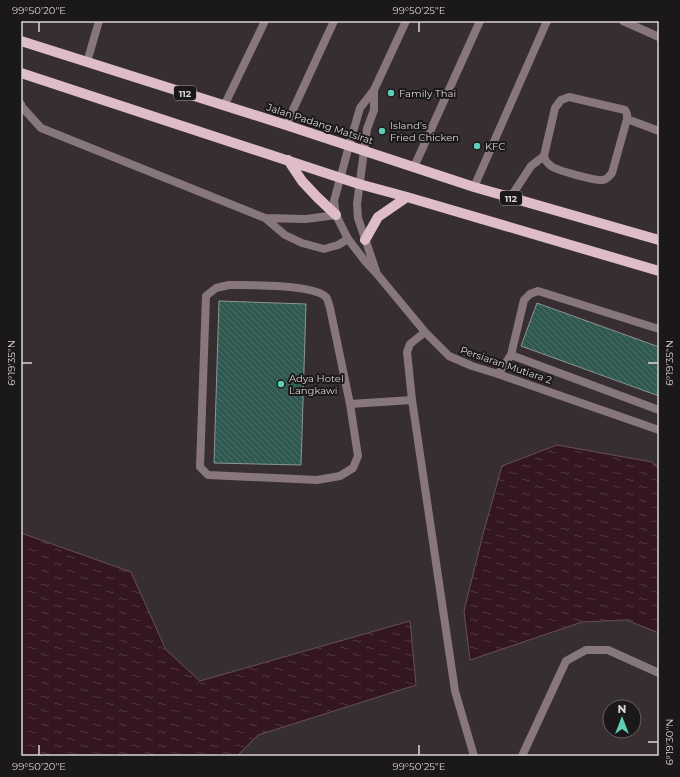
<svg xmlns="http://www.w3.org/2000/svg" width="680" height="777" viewBox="0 0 680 777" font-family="Montserrat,sans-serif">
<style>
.water{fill:url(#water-ripples);stroke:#654f58}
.building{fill:url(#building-back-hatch);stroke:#8b9693}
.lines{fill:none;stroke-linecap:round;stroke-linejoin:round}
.service{stroke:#87777c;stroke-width:8}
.pedestrian{stroke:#87777c;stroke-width:8}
.minor{stroke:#87777c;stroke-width:8}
.primary{stroke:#debcc8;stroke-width:10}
.ticks{fill:none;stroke:#d9d3d5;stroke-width:1.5}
.poi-dot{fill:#5eceb8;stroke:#1b1819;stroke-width:1.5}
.labels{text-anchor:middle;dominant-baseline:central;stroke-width:4;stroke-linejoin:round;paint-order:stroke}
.shield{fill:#1b1819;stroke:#a09b9d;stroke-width:1}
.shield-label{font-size:9px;font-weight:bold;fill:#d9d3d5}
.poi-label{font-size:10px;fill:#d9d3d5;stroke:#1b1819;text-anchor:start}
.street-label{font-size:10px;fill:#d9d3d5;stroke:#1b1819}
.neatline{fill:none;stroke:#d9d3d5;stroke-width:1.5}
.ticks-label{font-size:10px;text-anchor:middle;fill:#d9d3d5}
</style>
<defs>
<pattern id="water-ripples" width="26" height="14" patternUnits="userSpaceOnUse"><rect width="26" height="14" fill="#331622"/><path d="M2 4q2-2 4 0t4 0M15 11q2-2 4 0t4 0" fill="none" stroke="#503741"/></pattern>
<pattern id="building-back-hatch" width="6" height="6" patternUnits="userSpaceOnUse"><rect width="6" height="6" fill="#2f5950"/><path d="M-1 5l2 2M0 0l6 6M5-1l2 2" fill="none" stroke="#4d7068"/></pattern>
</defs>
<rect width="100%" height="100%" fill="#372e31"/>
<path class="water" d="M557,445L652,462L659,468V633L626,620L582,622L470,660L464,611L483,534L502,466Z
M21,533L131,572L166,650L200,681L410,621L416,685L258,735L237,756H21Z"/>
<path class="building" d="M219,301L306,304L301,465L214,463Z
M537,303L659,347V396L521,346Z"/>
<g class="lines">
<path class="service" d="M21,104L22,107L41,128L265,218L285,235L302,243L324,249L338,245L348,239
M627,119L659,131
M349,146L360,108L374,90L406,21
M364,151L367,129L374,110V90
M474,187L547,21
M510,198L531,166L544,156C545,161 547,163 551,166C556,170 595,181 602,180C607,180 609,176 612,173L627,119V114L625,110L569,97L561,100L555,108L544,156
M265,218L306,219L336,215
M229,285C248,285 314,284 326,297C328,300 329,305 330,308L350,404L358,456L353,468L340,476L317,480L208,475L200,467L206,296L216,288Z
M511,355L659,410
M498,374L511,355L524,300L530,294L538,291L659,329
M350,404L412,400
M522,756L566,661L586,650H608L659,673"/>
<path class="pedestrian" d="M286,125L334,21
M414,167L480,21"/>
<path class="minor" d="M623,21L659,37
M87,62L99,21
M224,106L265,21
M349,146L334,201L336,215L348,239L365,261L377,274L425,332L449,356L472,366L498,374L659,430
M364,151L357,204L358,218L376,271
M425,332L410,344L407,352L412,400L455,691L474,756"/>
<path class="primary" d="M21,41L286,125L474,187L659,240
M21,73L359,184L407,197L659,271
M288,160L302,181L317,197L336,215
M365,240L378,217L407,197"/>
</g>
<path class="ticks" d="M39,22V32M419,22V32M22,363H32M648,363H658M648,742H658M39,745V755M419,745V755"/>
<g class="poi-dot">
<circle cx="391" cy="93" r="4"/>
<circle cx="382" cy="131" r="4"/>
<circle cx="477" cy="146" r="4"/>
<circle cx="281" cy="384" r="4"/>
</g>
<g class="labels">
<g class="shield">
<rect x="174" y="86" width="22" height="14" rx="3"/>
<rect x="500" y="191" width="22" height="14" rx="3"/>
</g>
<g class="shield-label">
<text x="185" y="93">112</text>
<text x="511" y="198">112</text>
</g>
<g class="poi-label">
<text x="399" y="93">Family Thai</text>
<text x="390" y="125">Island's<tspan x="390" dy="12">Fried Chicken</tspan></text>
<text x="485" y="146">KFC</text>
<text x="289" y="378">Adya Hotel<tspan x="289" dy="12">Langkawi</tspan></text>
</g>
<g class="street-label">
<text transform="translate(320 124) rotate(18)">Jalan Padang Matsirat</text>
<text transform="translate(506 365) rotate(19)">Persiaran Mutiara 2</text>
</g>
</g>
<rect width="680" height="777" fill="none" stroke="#1b1819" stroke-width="44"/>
<g transform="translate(622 719)"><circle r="19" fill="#1b1819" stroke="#676364"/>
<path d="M0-3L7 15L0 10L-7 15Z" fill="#5eceb8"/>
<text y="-6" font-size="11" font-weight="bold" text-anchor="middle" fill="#d9d3d5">N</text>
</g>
<rect x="22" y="22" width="636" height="733" class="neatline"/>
<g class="ticks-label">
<text x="39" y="14">99°50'20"E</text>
<text x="419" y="14">99°50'25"E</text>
<text transform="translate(11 363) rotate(-90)" y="4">6°19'35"N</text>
<text transform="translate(669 363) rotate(-90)" y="4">6°19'35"N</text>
<text transform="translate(669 742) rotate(-90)" y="4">6°19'30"N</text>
<text x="39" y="770">99°50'20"E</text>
<text x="419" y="770">99°50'25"E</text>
</g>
</svg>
